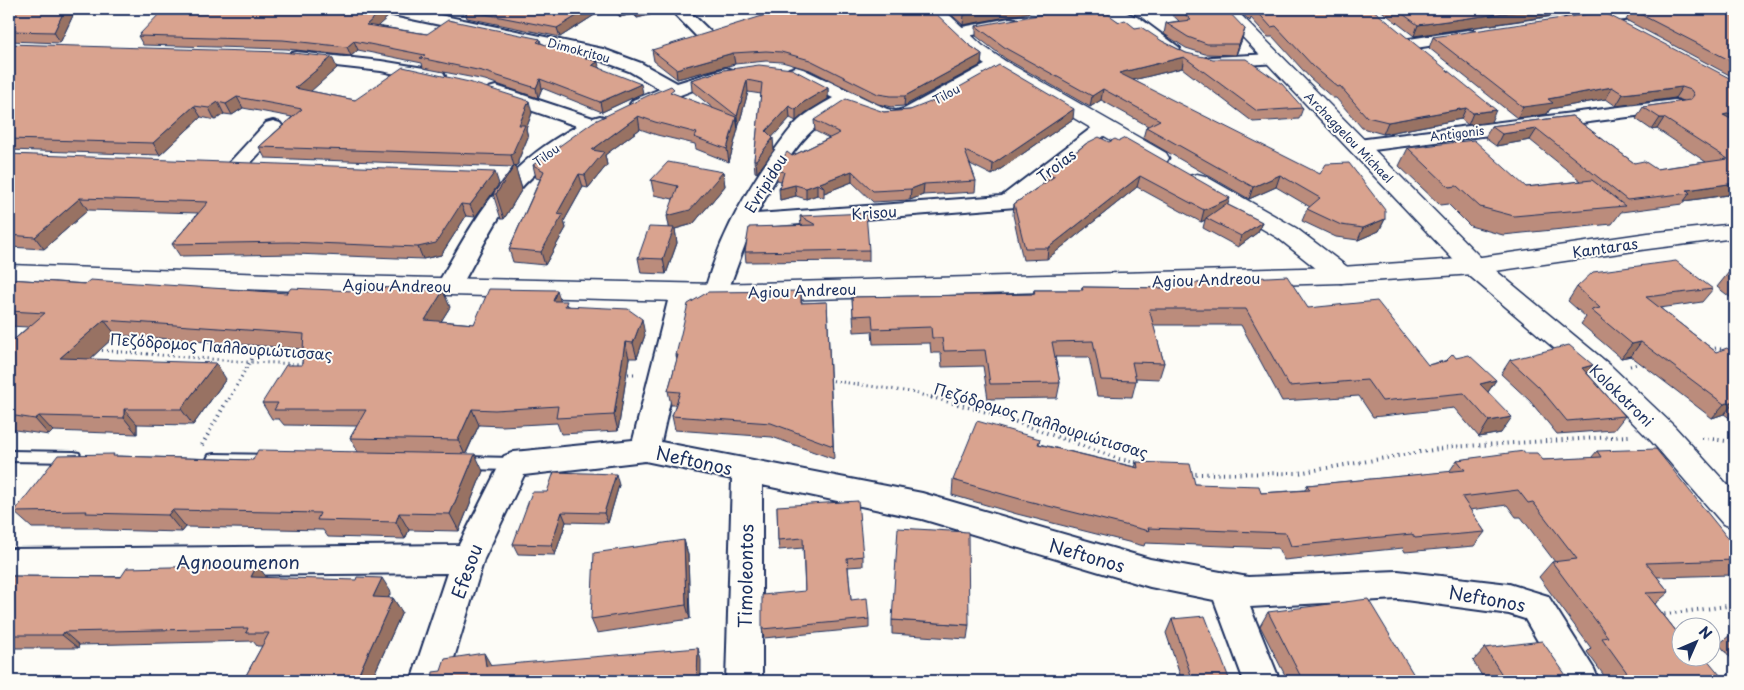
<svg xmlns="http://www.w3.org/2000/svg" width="1744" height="690" viewBox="0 0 1744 690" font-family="'Playpen Sans',sans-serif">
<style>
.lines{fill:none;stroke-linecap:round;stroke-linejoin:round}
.lane-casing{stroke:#1b2f5e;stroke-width:4}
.street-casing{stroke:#1b2f5e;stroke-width:4}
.secondary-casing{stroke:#1b2f5e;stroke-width:3}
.primary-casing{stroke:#1b2f5e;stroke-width:3}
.path-far1{stroke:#1b2f5e;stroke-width:3;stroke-dasharray:1 4;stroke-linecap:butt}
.path{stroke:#1b2f5e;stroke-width:4;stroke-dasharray:1 4.5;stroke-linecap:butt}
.lane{fill:#fdfcf7;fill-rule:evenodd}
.street{fill:#fdfcf7;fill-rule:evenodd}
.secondary{fill:#fdfcf7;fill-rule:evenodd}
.primary{fill:#fdfcf7;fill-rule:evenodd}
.wall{fill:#bb8c7b;stroke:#1b2f5e}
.shaded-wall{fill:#987264;stroke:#1b2f5e}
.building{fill:#d9a38f;stroke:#1b2f5e}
.labels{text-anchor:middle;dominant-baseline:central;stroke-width:4;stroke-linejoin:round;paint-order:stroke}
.far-street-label{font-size:12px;fill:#1b2f5e;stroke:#fdfcf7}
.street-label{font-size:15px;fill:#1b2f5e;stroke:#fdfcf7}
.near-street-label{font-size:18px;fill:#1b2f5e;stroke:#fdfcf7}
</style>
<rect width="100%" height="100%" fill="#fdfcf7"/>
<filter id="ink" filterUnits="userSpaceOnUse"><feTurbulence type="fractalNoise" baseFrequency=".02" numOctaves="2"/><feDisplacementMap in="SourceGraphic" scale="10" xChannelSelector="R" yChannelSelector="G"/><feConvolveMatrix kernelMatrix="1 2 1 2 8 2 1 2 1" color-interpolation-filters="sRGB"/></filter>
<g filter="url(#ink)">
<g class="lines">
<g class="lane-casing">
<path id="lane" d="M9,451L74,452L79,453L81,457L79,461L74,462L9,461Z
M214,454L269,455L274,456L276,460L274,464L269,465L214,464L209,463L207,459L209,455Z
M464,457L514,458L519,460L521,464L519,468L514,470L464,469L459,467L457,463L459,459Z"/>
</g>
<g class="street-casing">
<path id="street" d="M380,9H411L603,49L641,63L677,83L726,68L733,70L735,74L733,78L699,88L640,110L633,108L630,104L633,100L660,89L629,71L591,57L388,14L382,13Z
M670,9H687L715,36L712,40L706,41L700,40Z
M1062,9H1118L1141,19L1180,48L1177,52L1171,53L1165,52C1146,38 1125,19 1101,16C1088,14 1074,19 1062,16L1060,12Z
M1637,9H1695L1693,13L1687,14L1573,25L1567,24L1564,20L1567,16L1573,15Z
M1010,18L1016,19L1019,23L1016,27L957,38L951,37L948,33L951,29L957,28Z
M1468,30L1474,31L1477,35L1474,39L1409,49L1403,48L1400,44L1403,40L1409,39Z
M297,52L381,61L436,70L443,72L445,76L443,80L436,82L381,71L291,61L288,57L291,53Z
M1272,54L1278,55L1281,59L1278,63L1212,67L1206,66L1203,62L1206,58L1212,57Z
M998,60L1004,61L1007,65L1004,69C983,81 916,124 895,123C878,122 863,113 848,106C837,112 825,118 816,127C792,147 771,186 757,214L1002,196L1098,123L1105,121L1112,123L1115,127L1016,207L751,228L725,299L716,301L707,299L704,293C718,243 739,203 768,160C777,147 786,133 798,121C808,112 821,105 833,98L789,77L787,73L789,69L796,67L803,69L887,109L896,111L904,109L992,61Z
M496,86L593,118L600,116L607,118L610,122L607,126C567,147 529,172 504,210C486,236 474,265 458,291L449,293L440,291L437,285C478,214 501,167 577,126L489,96L486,92L489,88Z
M1675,100L1682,102L1685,106L1682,110L1358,152L1351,150L1348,146L1351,142L1358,140Z
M273,121L280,123L283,127L280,131L244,170L237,172L230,170L226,166L230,162L266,123Z
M682,285L691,287L694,293L661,442L922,493L1150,559L1248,577L1398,571L1509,584L1548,596L1594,669L1599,681H1561L1525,619L1509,614L1398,599L1250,607L1280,681H1244L1214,600L1150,587L922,519L762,485V681H726L732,479L645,461L524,475L484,559L447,681H411L447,573L9,577V549L459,545L504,456L514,452L633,440L670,293L673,287Z"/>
</g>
<g class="secondary-casing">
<path id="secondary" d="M924,9H943L983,46L1005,61L1166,153L1169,158L1166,163L1158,165L1150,163L991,69L969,54Z
M1216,9H1235L1483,260L1610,365L1674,426L1735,493V528L1723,524L1652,442L1590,379L1465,272Z
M1197,174L1205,176L1296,228L1350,269L1354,275L1350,281L1341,283L1332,281L1278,238L1189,186L1186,181L1189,176Z"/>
</g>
<g class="primary-casing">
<path id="primary" d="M1735,224V238L1648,249L1474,274L1341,283L716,302L300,291L9,281V265L300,275L716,284L1341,267L1474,258L1648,233Z"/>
</g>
<path class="path-far1" d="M1710,349L1716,348L1735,352
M97,350L248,362L305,364
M1630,366L1637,364
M623,374H637
M828,380L911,392L936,399
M229,399L261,342"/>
<path class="path" d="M931,397L994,414L1119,459L1140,463
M1702,438L1735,442
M202,445L229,397
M1190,474L1298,473L1450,447L1629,436
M1659,615L1735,605"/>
<use href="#lane" class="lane"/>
<use href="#street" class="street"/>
<use href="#secondary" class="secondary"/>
<use href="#primary" class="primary"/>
</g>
<path class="wall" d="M9,9H76L60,43L9,41Z
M450,9H604L560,37L467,18L465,12Z
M613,9H669V10L637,18L633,14L620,17Z
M945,9H1040L1039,11L963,25Z
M1166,9H1226L1242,39L1236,55L1205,54L1186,48L1164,34L1166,23L1179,21Z
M1237,9H1372L1491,122L1468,125L1461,119L1383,134L1362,128L1336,98H1333L1310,78L1273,37H1268L1251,18L1250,21Z
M1379,9H1604L1414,36Z
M1735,9V78L1626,20L1632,10Z
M389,16L377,26L427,34L540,39L541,43L599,68L643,93L602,112L542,88L538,98L485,80L423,68L422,63L358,50L351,56L287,49L143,45L138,36Z
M1119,22L1135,28L1186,53L1303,108L1299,119L1253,122L1182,68L1133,80L1385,219L1379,231L1358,240L1336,237L1302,221L1307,209L1310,207L1276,187L1249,199L1143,138L1146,127L1148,126L1101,100L1090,107L1006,59L976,36V26Z
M950,28L969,45L982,54L981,65L904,106L891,107L878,104L810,70L782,62L766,61L735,64L677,79L654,61L652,50Z
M1433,37L1735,81V194L1684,201L1682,204L1621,212L1612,224L1503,235L1470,226L1448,204L1440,205L1399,166L1408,148L1526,187L1581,181L1530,140L1496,146L1485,138L1491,126L1572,116L1634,163L1656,169L1706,162L1657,129L1652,130L1636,119L1643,107L1684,101L1675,98L1616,106L1606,99L1550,109L1547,114L1517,118L1429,48Z
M9,44L337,68L310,91L355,100L532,113L526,129L528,137L518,161V164L515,166L522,189L504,219H501L493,194L513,167L265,158L259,147L292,117L243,108L232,115L224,114L215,120L201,117L160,155L9,150Z
M724,70L828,88V99L805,113L796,121L790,118L772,137L774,150L757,173L755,172L754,160L761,94L748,92L738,128V127V129L729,162L696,149L695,144L657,135L640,129L605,155L607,165L588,188L583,187L564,221L566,228L545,265L513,262L509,249L540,179L536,178L533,165L674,94L714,109L692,91L691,80Z
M910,110L1073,119L992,175L970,164L976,181L975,192L923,195L910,200L873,202L852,182L824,193V198L817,195L806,199L796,196L780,200L781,181L777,180L776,169L792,156L829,138L815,131L814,120L884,112Z
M1087,143L1228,205L1262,222L1258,232L1238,247L1203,228L1205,220L1201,222L1137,187L1047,259L1023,260L1013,215L1014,204L1043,184L1044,177Z
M9,154L499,184L475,217L466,216L441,255L423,259L295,254L180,256L172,244L198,213L88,210L44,249L9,247Z
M723,172L725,186L693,224L675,229L677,243L666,274L641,273L638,258L669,228L673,199L654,195L651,180Z
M800,216L869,250V261L746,262L745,252L801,226Z
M1735,271V301L1717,287L1729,272Z
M9,279L450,307L441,321L474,324L560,301L569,306L645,335L637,358H629L618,431L561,434L557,423L502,426L479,425L466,454L483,471L459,531L409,530L405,539L328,537L323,530L186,527L182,532L102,530L99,528H32L14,512L116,456L253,460L358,452L350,438L357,426L284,425L279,419H272L262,403L302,365L303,349L116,335L90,359L226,379L193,425L137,424V434L53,431L49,435L9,429V344L28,327L9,326Z
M1229,279L1308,308L1428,365L1456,358L1496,380L1488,392L1501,433L1479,437L1454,408L1373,417L1359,396L1282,401L1241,325H1153L1164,363L1159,379L1136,378V381L1132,397L1097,396L1089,357H1055L1060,383L1057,398L988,399L983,366L942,367L941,353H931L930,343L873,344L872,331L854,332L852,297L1033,294L1034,290H1081L1082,287L1163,288L1164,283H1228Z
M1577,287L1713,289L1702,302L1660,308L1716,352L1735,354V422L1724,414L1712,418L1631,356L1621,358L1581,324L1586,317L1568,301Z
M801,291L802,303L827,302L834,459L772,437L675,430L672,416L676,405H671L668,391L677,360L676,355Z
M1510,360L1587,373L1625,416L1614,430L1557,434L1530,401L1501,374Z
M1040,439L1039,444L1135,467L1137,462L1195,484L1261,493L1305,490L1307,485L1449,472L1457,460L1524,453L1543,460L1591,458L1597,451L1735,547V570L1730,575L1657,577L1669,592L1655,604L1676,631L1725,681H1608L1587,652L1591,648L1539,577L1552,562H1555L1521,517H1516L1507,505L1470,510L1485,532L1474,546L1405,552L1403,548L1284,560L1278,548L1145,543L1144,546L1017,514L952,495L953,480Z
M619,485L608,523L566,522L555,555L518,554L513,544L547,492Z
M777,506L863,556V566L848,567L851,600L869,619V628L764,638L762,629L805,591L803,548L779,550L778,540Z
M684,540L688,555L690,619L597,633L591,619Z
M257,565L267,578L391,592L388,598H393L402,612L371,681H243L262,646H257L253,641L79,645L78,648H9V576L121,577Z
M1268,612L1417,680L1438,681H1288L1260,626Z
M1172,619L1230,681H1182L1166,633Z
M892,620L969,625L967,639L892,634Z
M1735,631V663L1719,644Z
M1485,648L1570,681H1485L1473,661Z"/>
<path class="shaded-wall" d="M65,9H76L60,43L54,32Z
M384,9H386L389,16L369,34L366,25Z
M588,9H604L560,37L557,28Z
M619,9H632L633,14L620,17Z
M635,9H669V10L637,18Z
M999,9H1040L1039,11L963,25L964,15Z
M1534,9H1599L1414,36L1418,25Z
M1245,29L1242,39L1236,55L1239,44Z
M354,41L358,50L351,56L347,47Z
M733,53L735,64L677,79L676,69Z
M982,54L981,65L904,106L905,96Z
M332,57L337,68L301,100L295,88Z
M1184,57L1182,68L1117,84L1119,73Z
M598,62L600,71L592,65Z
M540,79L542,88L538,98L536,88Z
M747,80L748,92L738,128L737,116Z
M641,84L643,93L602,112L600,102Z
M1612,87L1606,99L1550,109L1547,114L1517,118L1523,107L1548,99Z
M1682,87L1675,98L1616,106L1623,94Z
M828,88V99L805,113L796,121V110L804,102Z
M1103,89L1101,100L1090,107L1092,96Z
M237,97L243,108L232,115L226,104Z
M529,101L532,113L526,129L528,137L518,161V164L515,166L522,189L504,219L496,194L514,166L511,155L513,152L519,125Z
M218,102L224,114L215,120L209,108Z
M194,106L201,117L160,155L153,143Z
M789,106L790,118L767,143L766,131Z
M1466,108L1461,119L1383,134L1388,122Z
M1074,109L1073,119L992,175L993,164Z
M1496,110L1491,122L1468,125L1473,113Z
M1735,112V121L1723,115Z
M638,116L640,129L605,155L607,165L588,188L585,175L592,150Z
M736,117L738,129L729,162L727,149Z
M1660,118H1664L1657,129L1652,130Z
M1537,129L1530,140L1496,146L1502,134Z
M773,138L774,150L757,173L756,160Z
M852,171V182L824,193V187L820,183Z
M495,172L499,184L475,217L470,205Z
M723,172L725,186L693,224L675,229L677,243L666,274L663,259L670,231L667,216Z
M579,174L583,187L564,221L566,228L545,265L541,252L557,214Z
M1280,175L1276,187L1249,199L1253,187Z
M1140,176L1137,187L1047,259L1048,248Z
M1735,183V194L1684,201L1690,193L1687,190Z
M817,184V195L806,199V188Z
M924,184L923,195L910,200L911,189Z
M795,185L796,196L780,200L779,189Z
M80,198L88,210L44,249L35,237Z
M1230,198L1226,210L1206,218L1205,220L1201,222L1204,210Z
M461,204L466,216L441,255L423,259L418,247Z
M1385,219L1379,231L1358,240L1363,228Z
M1262,222L1258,232L1238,247L1241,236Z
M557,290L562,306L553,301Z
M443,291L450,307L432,336L425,320Z
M642,319L645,335L637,358L633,343Z
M104,320L116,335L74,374L60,358Z
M625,342L629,358L618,431L614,415Z
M1641,342L1631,356L1621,358L1632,344Z
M216,363L226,379L193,425L181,409Z
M1593,365L1583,379L1582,368Z
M1496,380L1486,395L1480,384Z
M1735,401V402L1724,414L1712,418L1724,404Z
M124,409L137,424V434L124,418Z
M472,409L479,425L465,455L458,440Z
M39,416L53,431L49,435L35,419Z
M1512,417L1501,433L1479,437L1489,421Z
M475,454L483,471L459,531L450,514Z
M616,474L619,485L608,523L604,513Z
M172,510L186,527L182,532L168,515Z
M562,512L566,522L555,555L551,545Z
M399,513L409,530L405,539L396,522Z
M684,540L688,555L690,619L686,605Z
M257,565L268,579L251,577Z
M382,578L391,592L382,611L373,597Z
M393,598L402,612L371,681H358L356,680Z
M64,632L79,645L78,648L62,635Z
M698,648L701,660V681H697Z
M484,653L491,665L492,678L486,666Z"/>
<path class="building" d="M9,9H65L54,32L9,31Z
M164,9H384L366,25L427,34L448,20L540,39L537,42L598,62L592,65L641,84L600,102L540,79L536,88L482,71L420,58L425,55L354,41L347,47L283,40L138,36Z
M465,9H588L557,28L464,10Z
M785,9H931L969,45L982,54L905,96H891L878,94L810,60L781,52L766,51L733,53L676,69L652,50Z
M957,9H999L964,15Z
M1072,9H1101L1119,22L1125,20L1135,28L1141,27L1162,41L1186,53L1213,59H1246L1282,84L1303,108L1257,111L1184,57L1119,73L1320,174L1326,164L1349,163L1385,210V219L1363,228L1341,225L1307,209L1320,198L1280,175L1253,187L1146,127L1160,120L1103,89L1092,96L1007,49L976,26Z
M1179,9H1226L1245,29L1239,44H1207L1188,37L1166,23L1191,20Z
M1255,9H1372L1496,110L1473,113L1466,108L1388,122L1367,117L1340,86L1338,87L1314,67L1276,26L1271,27Z
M1396,9H1534L1418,25Z
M1644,9H1735V63L1632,10Z
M1603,12L1735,81V112L1723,115L1735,121V183L1687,190L1690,193L1627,200L1537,129L1502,134L1491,126L1572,116L1634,163L1644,161L1656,169L1728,159L1664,118H1660L1643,107L1690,100L1694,95L1691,90L1682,87L1623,94L1612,87L1548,99L1553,103L1523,107L1433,37Z
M9,44L282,52L332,57L295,88L355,100L403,67L469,82L529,101L519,125H525L513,152H515L511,155L259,147L302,109L237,97L226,104L218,102L209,108L194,106L153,143L9,139Z
M759,65L792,69L828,88L804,102L796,110L789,106L766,131L773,138L756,160H754L762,83L747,80L737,116L691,80L724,70Z
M999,65L1074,109L993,164L965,151L976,181L924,184L911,189L873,191L852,171L820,183L824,187L817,184L806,188L795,185L779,189L784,172L776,169L787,152L792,156L840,133L814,120L846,99L884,112L910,110L938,99Z
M671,86L674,89L670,92L736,117L727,149L694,137L697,133L655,122L638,116L592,150L604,152L585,175L579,174L557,214L563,215L541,252L509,249L544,171L533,165L593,122L647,96Z
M1099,137L1109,142L1115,139L1119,141L1125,138L1230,198L1204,210L1140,176L1048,248H1025L1014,204L1055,176L1044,177L1087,143Z
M1474,140L1526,187L1592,180L1625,206L1514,216L1480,207L1457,186L1449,187L1408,148Z
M9,154L495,172L470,205L461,204L436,243L418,247L289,242L172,244L208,202L80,198L35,237L9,235Z
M668,162L723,172L690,210L667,216L678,186L651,180Z
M515,165L496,194H493Z
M1226,204L1262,222L1241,236L1206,218Z
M866,213L869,250L745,252L749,227L816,225L800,216Z
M649,227L674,228L663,259L638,258Z
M1676,261L1713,289L1646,297L1716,352L1727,348L1735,354V401L1724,404L1641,342L1632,344L1591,310L1600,308L1577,287L1593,272Z
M1735,271V276L1729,272Z
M1287,276L1308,308L1377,301L1428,365L1446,361L1453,354L1456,358L1469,355L1496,380L1480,384L1512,417L1489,421L1464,393L1382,401L1367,380L1289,386L1246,309H1149L1164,363L1132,362L1136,381L1101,380L1093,341L1052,342L1060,383L990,384L985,350L944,351L942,338H932L931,327L873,329L872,315L853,316L852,297L1035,294L1034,290H1083L1082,287L1166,288L1164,283H1232L1229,279Z
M9,279L85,284L90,280L287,293L291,288L374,292L377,287L443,291L425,320L474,324L489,289L557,290L553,301H567L565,306L628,309L642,319L633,343L625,342L614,415L556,418L558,406L495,410L472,409L458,440L350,438L366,410H274L278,403H262L286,365H302L304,334L104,320L60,358L216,363L181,409H124V418L39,416L35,419L9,415V344L45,313L9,311Z
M801,291V303L827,302L833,446L771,423L672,416L680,392L668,391L678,355H676L688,304L708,292Z
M1569,345L1593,365L1582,368L1625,416L1567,421L1539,387L1510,360Z
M977,421L1040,439L1038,444L1138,468L1137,462L1190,464L1195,484L1259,486L1261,493L1310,490L1307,485L1465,470L1457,460L1524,451V453H1537L1543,460L1601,457L1597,451L1656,449L1735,547V560L1646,563L1669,592L1646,593L1676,631L1682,630V658H1706L1725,681H1633L1602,638L1608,637L1552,562L1577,559L1533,502L1528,503L1518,490L1462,497L1485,532L1415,538L1412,534L1291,546L1286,533L1148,528L1149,531L1020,499L953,480Z
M258,450L475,454L450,514L399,513L396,522L317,520L320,513L172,510L168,515L86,513L87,511L14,512L58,455L114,454L113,456L253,460Z
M554,472L616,474L604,513L562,512L551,545L513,544L532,492H547Z
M858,501L863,556L847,558L851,600L867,598L869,619L762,629V595L805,591L803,538L778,540L777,506Z
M898,528L968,532L969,625L892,620Z
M684,540L686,605L591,619L594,553Z
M257,565L251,577L356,580L357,577L382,578L373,597L393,598L356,680L353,679L352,681H243L269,633H246L248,628L64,632L62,635H9V576L121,577L127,568Z
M1368,599L1417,680L1434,675L1438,681H1311V680L1303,681L1268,612Z
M1205,616L1230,681H1193L1172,619Z
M1542,641L1570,681H1506L1485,648Z
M698,648L697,681H564V679L552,681H432L433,672L441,671L445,659L484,653L486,666Z"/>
</g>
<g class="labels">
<g class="far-street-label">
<text transform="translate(579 50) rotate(15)">Dimokritou</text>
<text transform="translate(946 94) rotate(-29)">Tilou</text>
<text transform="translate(1457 133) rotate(-7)">Antigonis</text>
<text transform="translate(1349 137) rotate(46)">Archaggelou Michael</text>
<text transform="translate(546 155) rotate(-36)">Tilou</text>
</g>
<g class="street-label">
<text transform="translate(1056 165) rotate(-37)">Troias</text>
<text transform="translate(765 183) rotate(-58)">Evripidou</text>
<text transform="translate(874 212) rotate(-4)">Krisou</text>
<text transform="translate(1605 247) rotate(-8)">Kantaras</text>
<text transform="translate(1206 279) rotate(-2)">Agiou Andreou</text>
<text transform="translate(397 285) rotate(1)">Agiou Andreou</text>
<text transform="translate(802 290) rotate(-2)">Agiou Andreou</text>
<text transform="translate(221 346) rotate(4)">Πεζόδρομος Παλλουριώτισσας</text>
<text transform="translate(1622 395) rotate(44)">Kolokotroni</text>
<text transform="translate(1041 420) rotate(17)">Πεζόδρομος Παλλουριώτισσας</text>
</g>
<g class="near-street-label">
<text transform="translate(694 460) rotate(12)">Neftonos</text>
<text transform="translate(1087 555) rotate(16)">Neftonos</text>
<text x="238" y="561">Agnooumenon</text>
<text transform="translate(466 571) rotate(-70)">Efesou</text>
<text transform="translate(745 576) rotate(-89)">Timoleontos</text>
<text transform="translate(1487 598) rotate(10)">Neftonos</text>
</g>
</g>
<rect width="1744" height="690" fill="none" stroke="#fdfcf7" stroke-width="30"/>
<rect x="15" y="15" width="1714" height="660" fill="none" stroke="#1b2f5e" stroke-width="2" filter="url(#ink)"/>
<g transform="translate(1696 642) rotate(45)"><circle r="24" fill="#fdfcf7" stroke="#a3aaba"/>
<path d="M0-4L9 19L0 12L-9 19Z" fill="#1b2f5e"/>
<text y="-8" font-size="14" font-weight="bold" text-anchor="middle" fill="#1b2f5e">N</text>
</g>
</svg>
